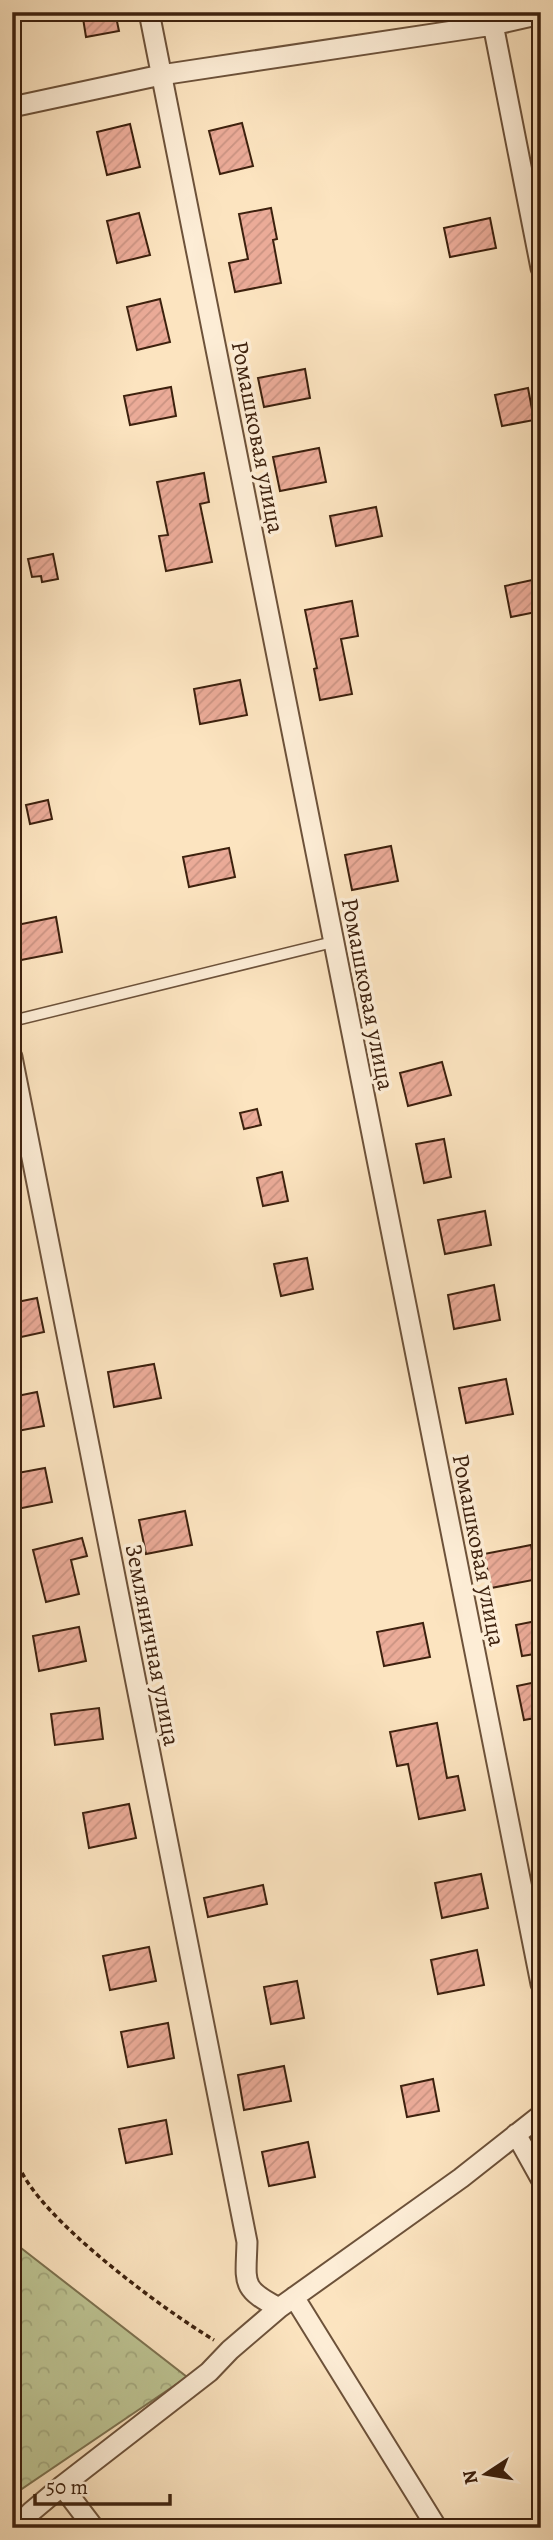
<svg xmlns="http://www.w3.org/2000/svg" width="553" height="2540" viewBox="0 0 553 2540" font-family="Alegreya,serif">
<style>
.forest{fill:url(#forest-crowns);stroke:#7d7250;stroke-width:2}
.building{fill:url(#building-hatch);stroke:#3d210e;stroke-width:2}
.lines{fill:none;stroke-linecap:round;stroke-linejoin:round}
.service-casing{stroke:#6d523a;stroke-width:13}
.minor-casing{stroke:#6d523a;stroke-width:23}
.path{stroke:#3d210e;stroke-width:3.5;stroke-dasharray:5 3.5;stroke-linecap:butt}
.service{stroke:#fdedd6;stroke-width:10}
.minor{stroke:#fdedd6;stroke-width:19}
.labels{text-anchor:middle;dominant-baseline:central;stroke-width:7;stroke-linejoin:round;paint-order:stroke}
.street-label{font-size:24px;fill:#3d210e;stroke:#fdedd6}
</style>
<defs>
<pattern id="forest-crowns" width="20" height="18" patternUnits="userSpaceOnUse" patternTransform="scale(1.75)"><rect width="20" height="18" fill="#bdc493"/><path d="M2 6a3 3 0 1 1 6 0M12 15a3 3 0 1 1 6 0" fill="none" stroke="#a3a87e"/></pattern>
<pattern id="building-hatch" width="6" height="6" patternUnits="userSpaceOnUse" patternTransform="scale(1.75)"><rect width="6" height="6" fill="#ebab98"/><path d="M-1 1l2-2M0 6l6-6M5 7l2-2" fill="none" stroke="#ca9382"/></pattern>
</defs>
<rect width="100%" height="100%" fill="#fce4c0"/>
<filter id="stains"><feTurbulence type="fractalNoise" baseFrequency=".00286" numOctaves="4"/><feColorMatrix values="0 0 0 0 .2 0 0 0 0 .09 0 0 0 0 .02 0 0 0 .5 -.17"/></filter>
<radialGradient id="worn" r=".72"><stop offset=".6" stop-color="#630" stop-opacity="0"/><stop offset="1" stop-color="#630" stop-opacity=".3"/></radialGradient>
<path class="forest" d="M12,2241L187,2377L16,2493L12,2502Z"/>
<path class="building" d="M82,12H115L119,31L86,37Z
M242,123L253,166L220,174L209,131Z
M130,124L140,167L107,175L97,132Z
M271,208L277,239L273,240L281,283L235,292L229,263L248,259L239,214Z
M139,213L150,255L117,263L107,221Z
M490,218L496,248L450,257L444,228Z
M160,299L170,342L137,350L127,307Z
M305,369L310,398L264,407L258,378Z
M171,387L176,416L130,425L124,396Z
M528,388L534,420L502,426L495,395Z
M319,448L326,482L280,491L273,457Z
M204,473L209,502L200,504L212,562L166,571L159,536L168,535L157,482Z
M376,507L382,536L336,546L330,516Z
M53,554L58,579L42,582L41,576L32,577L28,559Z
M537,579L541,611L511,617L505,586Z
M352,601L358,636L341,639L352,694L320,700L314,669L317,668L305,610Z
M240,680L247,715L200,724L194,689Z
M48,800L52,819L30,824L26,805Z
M391,846L398,881L352,890L345,855Z
M229,848L235,877L189,887L183,857Z
M56,917L62,952L16,961L12,926Z
M442,1062L451,1095L408,1106L400,1073Z
M257,1109L261,1125L244,1129L240,1113Z
M444,1139L451,1177L424,1183L416,1144Z
M282,1172L288,1201L263,1206L257,1178Z
M485,1211L491,1245L445,1254L438,1220Z
M307,1258L313,1289L281,1296L274,1264Z
M494,1285L500,1320L454,1329L448,1295Z
M37,1298L44,1332L12,1339V1303Z
M154,1364L161,1398L114,1407L108,1372Z
M506,1379L513,1414L466,1423L459,1388Z
M37,1392L44,1426L12,1432V1397Z
M45,1468L52,1502L12,1510V1474Z
M185,1511L192,1545L146,1554L139,1520Z
M82,1538L87,1556L71,1560L79,1594L46,1602L33,1550Z
M531,1545L538,1579L491,1588L484,1554Z
M541,1620V1653L522,1656L516,1625Z
M423,1623L430,1657L384,1666L377,1632Z
M79,1627L86,1661L39,1671L33,1636Z
M541,1681V1717L524,1720L517,1686Z
M99,1708L103,1739L55,1745L51,1714Z
M437,1723L447,1778L458,1776L465,1810L419,1819L408,1764L397,1766L390,1732Z
M129,1804L136,1838L89,1848L83,1813Z
M481,1874L488,1908L442,1918L435,1883Z
M263,1885L267,1904L208,1917L204,1898Z
M149,1947L156,1981L110,1990L103,1956Z
M477,1950L484,1985L438,1994L431,1960Z
M297,1981L304,2018L271,2024L264,1987Z
M168,2023L174,2058L128,2067L121,2032Z
M284,2066L291,2101L244,2110L238,2075Z
M433,2079L439,2111L407,2117L401,2086Z
M166,2120L172,2154L126,2163L119,2129Z
M308,2142L315,2177L269,2186L262,2152Z"/>
<g class="lines">
<g class="service-casing">
<path id="service" d="M12,1021L333,942"/>
</g>
<g class="minor-casing">
<path id="minor" d="M149,12L541,1984
M491,14L541,268
M12,107L161,75L493,25L541,14
M12,1057L247,2242C246,2283 240,2288 279,2308L461,2178L541,2115
M516,2134L541,2179
M294,2297L437,2528
M62,2486L94,2528
M16,2528L31,2512L62,2486L209,2372L230,2350L279,2308"/>
</g>
<path class="path" d="M12,2132C14,2143 15,2155 18,2164C38,2218 164,2310 214,2340
M12,2161L18,2165"/>
<use href="#service" class="service"/>
<use href="#minor" class="minor"/>
</g>
<g class="labels">
<g class="street-label">
<text transform="translate(258 437) rotate(79)">Ромашковая улица</text>
<text transform="translate(368 994) rotate(79)">Ромашковая улица</text>
<text transform="translate(479 1550) rotate(79)">Ромашковая улица</text>
<text transform="translate(153 1645) rotate(79)">Земляничная улица</text>
</g>
</g>
<rect width="553" height="2540" fill="none" stroke="#fce4c0" stroke-width="42"/>
<rect x="14" y="14" width="525" height="2512" fill="none" stroke="#3d210e" stroke-width="3.5"/>
<rect x="21" y="21" width="511" height="2498" fill="none" stroke="#3d210e" stroke-width="2"/>
<g transform="translate(486 2474) rotate(258)" stroke="#fdedd6" stroke-width="5" paint-order="stroke">
<path d="M0-5L12 26L0 18L-12 26Z" fill="#3d210e"/>
<text y="-10" font-size="19" font-weight="bold" text-anchor="middle" fill="#3d210e">N</text>
</g>
<path d="M35 2494v10h135v-10" fill="none" stroke="#3d210e" stroke-width="3.5"/>
<text x="46" y="2494" font-size="21" fill="#3d210e" stroke="#fdedd6" stroke-width="5" paint-order="stroke">50 m</text>
<rect width="100%" height="100%" filter="url(#stains)"/>
<rect width="100%" height="100%" fill="url(#worn)"/>
</svg>
